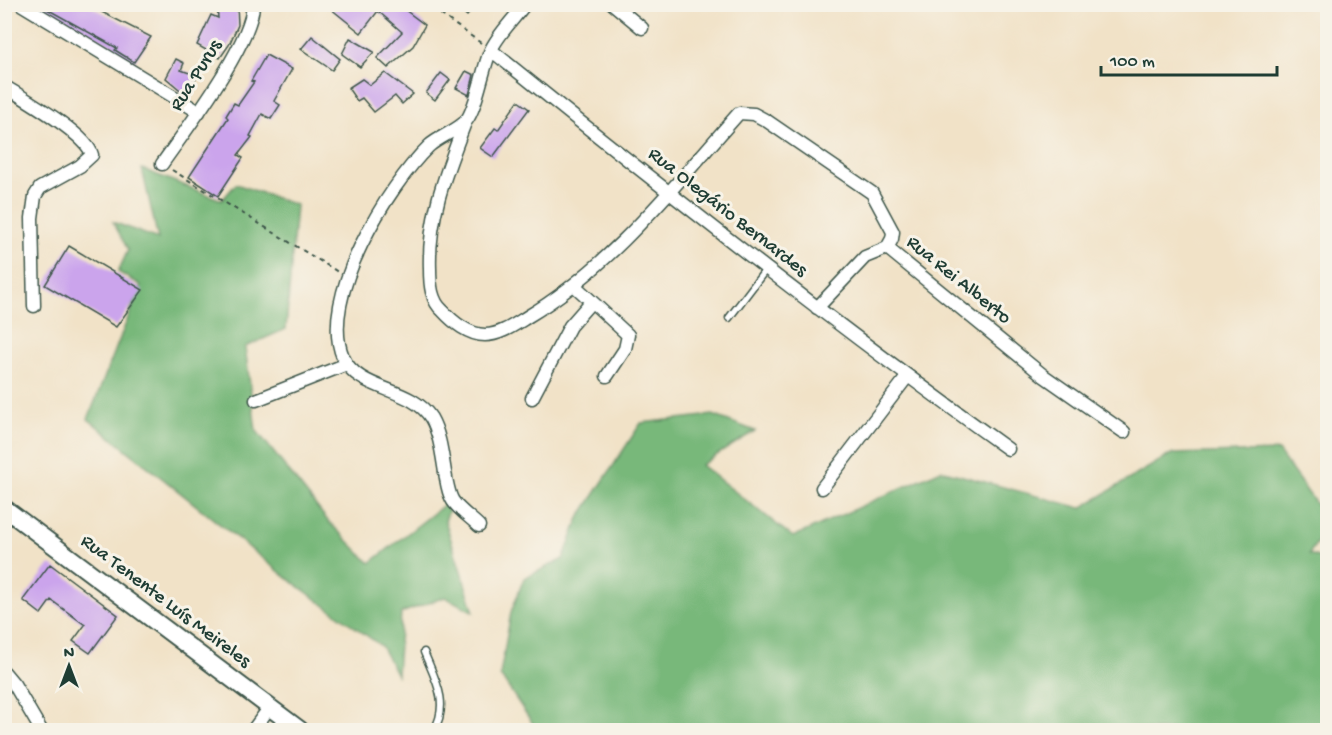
<svg xmlns="http://www.w3.org/2000/svg" width="1332" height="735" viewBox="0 0 1332 735" font-family="'Gochi Hand',sans-serif">
<style>
.forest{fill:#78b87a;stroke:#4c7a57;stroke-width:1.5}
.building{fill:#cba4ec}
.lines{fill:none;stroke-linecap:round;stroke-linejoin:round}
.service-casing{stroke:#3e564a;stroke-width:9}
.minor-casing{stroke:#3e564a;stroke-width:15}
.secondary-casing{stroke:#3e564a;stroke-width:20}
.path{stroke:#3e564a;stroke-width:2;stroke-dasharray:4.5 4.5;stroke-linecap:butt}
.service{stroke:#fff;stroke-width:6}
.minor{stroke:#fff;stroke-width:12}
.secondary{stroke:#fff;stroke-width:16}
.labels{text-anchor:middle;dominant-baseline:central;stroke-width:6;stroke-linejoin:round;paint-order:stroke}
.street-label{font-size:20px;fill:#1f3d34;stroke:#f7f3e8}
</style>
<rect width="100%" height="100%" fill="#f7f3e8"/>
<filter id="ink" filterUnits="userSpaceOnUse"><feTurbulence type="fractalNoise" baseFrequency=".0167" numOctaves="2"/><feDisplacementMap in="SourceGraphic" scale="12" xChannelSelector="R" yChannelSelector="G"/><feConvolveMatrix kernelMatrix="1 2 1 2 8 2 1 2 1" color-interpolation-filters="sRGB"/></filter>
<filter id="wash" filterUnits="userSpaceOnUse"><feTurbulence type="fractalNoise" baseFrequency=".008" numOctaves="4" result="noise"/><feDisplacementMap in="SourceGraphic" scale="24" xChannelSelector="R" yChannelSelector="G"/><feGaussianBlur stdDeviation="1.35" result="paint"/><feColorMatrix in="noise" values="0 0 0 0 0 0 0 0 0 0 0 0 0 0 0 0 0 1.4 0 .05"/><feComposite in="paint" operator="in"/></filter>
<g filter="url(#wash)">
<rect width="100%" height="100%" fill="#f1e2c7"/>
<path class="forest" d="M142,169L222,200L236,184L296,205L286,329L245,347L256,430L328,521L370,563L453,498L445,521L474,612L445,597L401,613L397,675L381,646L287,578L88,419L141,285L118,272L128,250L113,222L158,239Z
M713,415L755,431L701,465L793,537L941,470L1081,508L1171,454L1278,451L1327,519V528L1309,554L1327,560V730H537L500,675L511,612L524,578L563,559L579,518L641,423Z"/>
<g id="blocks">
<path class="building" d="M38,4H86L151,37L134,62L115,50L117,48Z
M217,4H237L238,25L229,45L220,58L197,45L211,15L218,18Z
M325,4H397L425,25L413,46L388,68L377,58L402,32L378,11L361,33Z
M453,4H477L467,16Z
M312,36L340,59L332,70L301,49Z
M350,38L374,52L360,67L342,54Z
M266,55L292,69L274,101L280,105L271,119L262,114L250,136L252,137L238,155L243,158L218,196L189,177L228,118L226,116L234,103L238,105L254,82L251,81Z
M176,59L184,63L181,70L198,76L185,94L166,78Z
M466,71L474,75L469,95L456,88Z
M385,73L413,94L402,104L395,96L374,112L362,98L357,101L348,88L362,79L370,85Z
M441,73L450,80L435,100L426,93Z
M518,101L529,109L493,157L480,148L495,128L498,130Z
M69,246L143,290L116,327L45,285Z
M50,564L118,615L90,653L73,641L85,625L51,600L41,614L23,600Z"/>
</g>
</g>
<g filter="url(#ink)">
<use href="#blocks" fill-opacity="0" stroke="#3e564a" stroke-width="1.5"/>
<g class="lines">
<g class="service-casing">
<path id="service" d="M729,318L767,268
M424,652C435,679 450,703 434,730"/>
</g>
<g class="minor-casing">
<path id="minor" d="M21,4L199,112
M613,4L642,28
M491,50C660,187 831,322 1008,449
M4,86C23,98 87,134 92,155L80,166L40,188L35,196L32,218L34,306
M466,120C447,170 428,215 430,269C430,284 431,301 443,311C453,322 469,335 485,335C500,335 514,325 527,317C611,267 674,186 739,113L754,114L767,121L872,193L893,232L892,239L887,248L1044,376L1124,432
M162,164C185,131 253,42 253,4
M575,286L628,335L625,349L607,376
M817,308L865,257L887,248
M532,398L570,326L591,302
M256,400L347,364
M822,488L907,377
M479,526C471,518 459,510 453,501C443,486 445,442 431,418C411,386 358,392 343,357C318,299 388,186 429,146C439,137 458,130 466,121C476,109 483,68 490,52C497,35 514,19 525,4
M4,672L14,684L41,730
M253,730L270,707"/>
</g>
<g class="secondary-casing">
<path id="secondary" d="M4,508L300,730"/>
</g>
<path class="path" d="M426,4L481,43
M172,170L338,272"/>
<use href="#service" class="service"/>
<use href="#minor" class="minor"/>
<use href="#secondary" class="secondary"/>
</g>
</g>
<g class="labels">
<g class="street-label">
<text transform="translate(197 76) rotate(-58)">Rua Purus</text>
<text transform="translate(727 213) rotate(38)">Rua Olegário Bernardes</text>
<text transform="translate(958 281) rotate(39)">Rua Rei Alberto</text>
<text transform="translate(165 602) rotate(37)">Rua Tenente Luís Meireles</text>
</g>
</g>
<rect width="1332" height="735" fill="none" stroke="#f7f3e8" stroke-width="24"/>
<g transform="translate(69 666)" stroke="#f7f3e8" stroke-width="4.5" paint-order="stroke">
<path d="M0-4.5L10 22L0 15L-10 22Z" fill="#1f3d34"/>
<text y="-9" font-size="16" font-weight="bold" text-anchor="middle" fill="#1f3d34">N</text>
</g>
<path d="M1101 66v9h176v-9" fill="none" stroke="#1f3d34" stroke-width="3"/>
<text x="1110" y="66" font-size="18" fill="#1f3d34" stroke="#f7f3e8" stroke-width="4.5" paint-order="stroke">100 m</text>
</svg>
